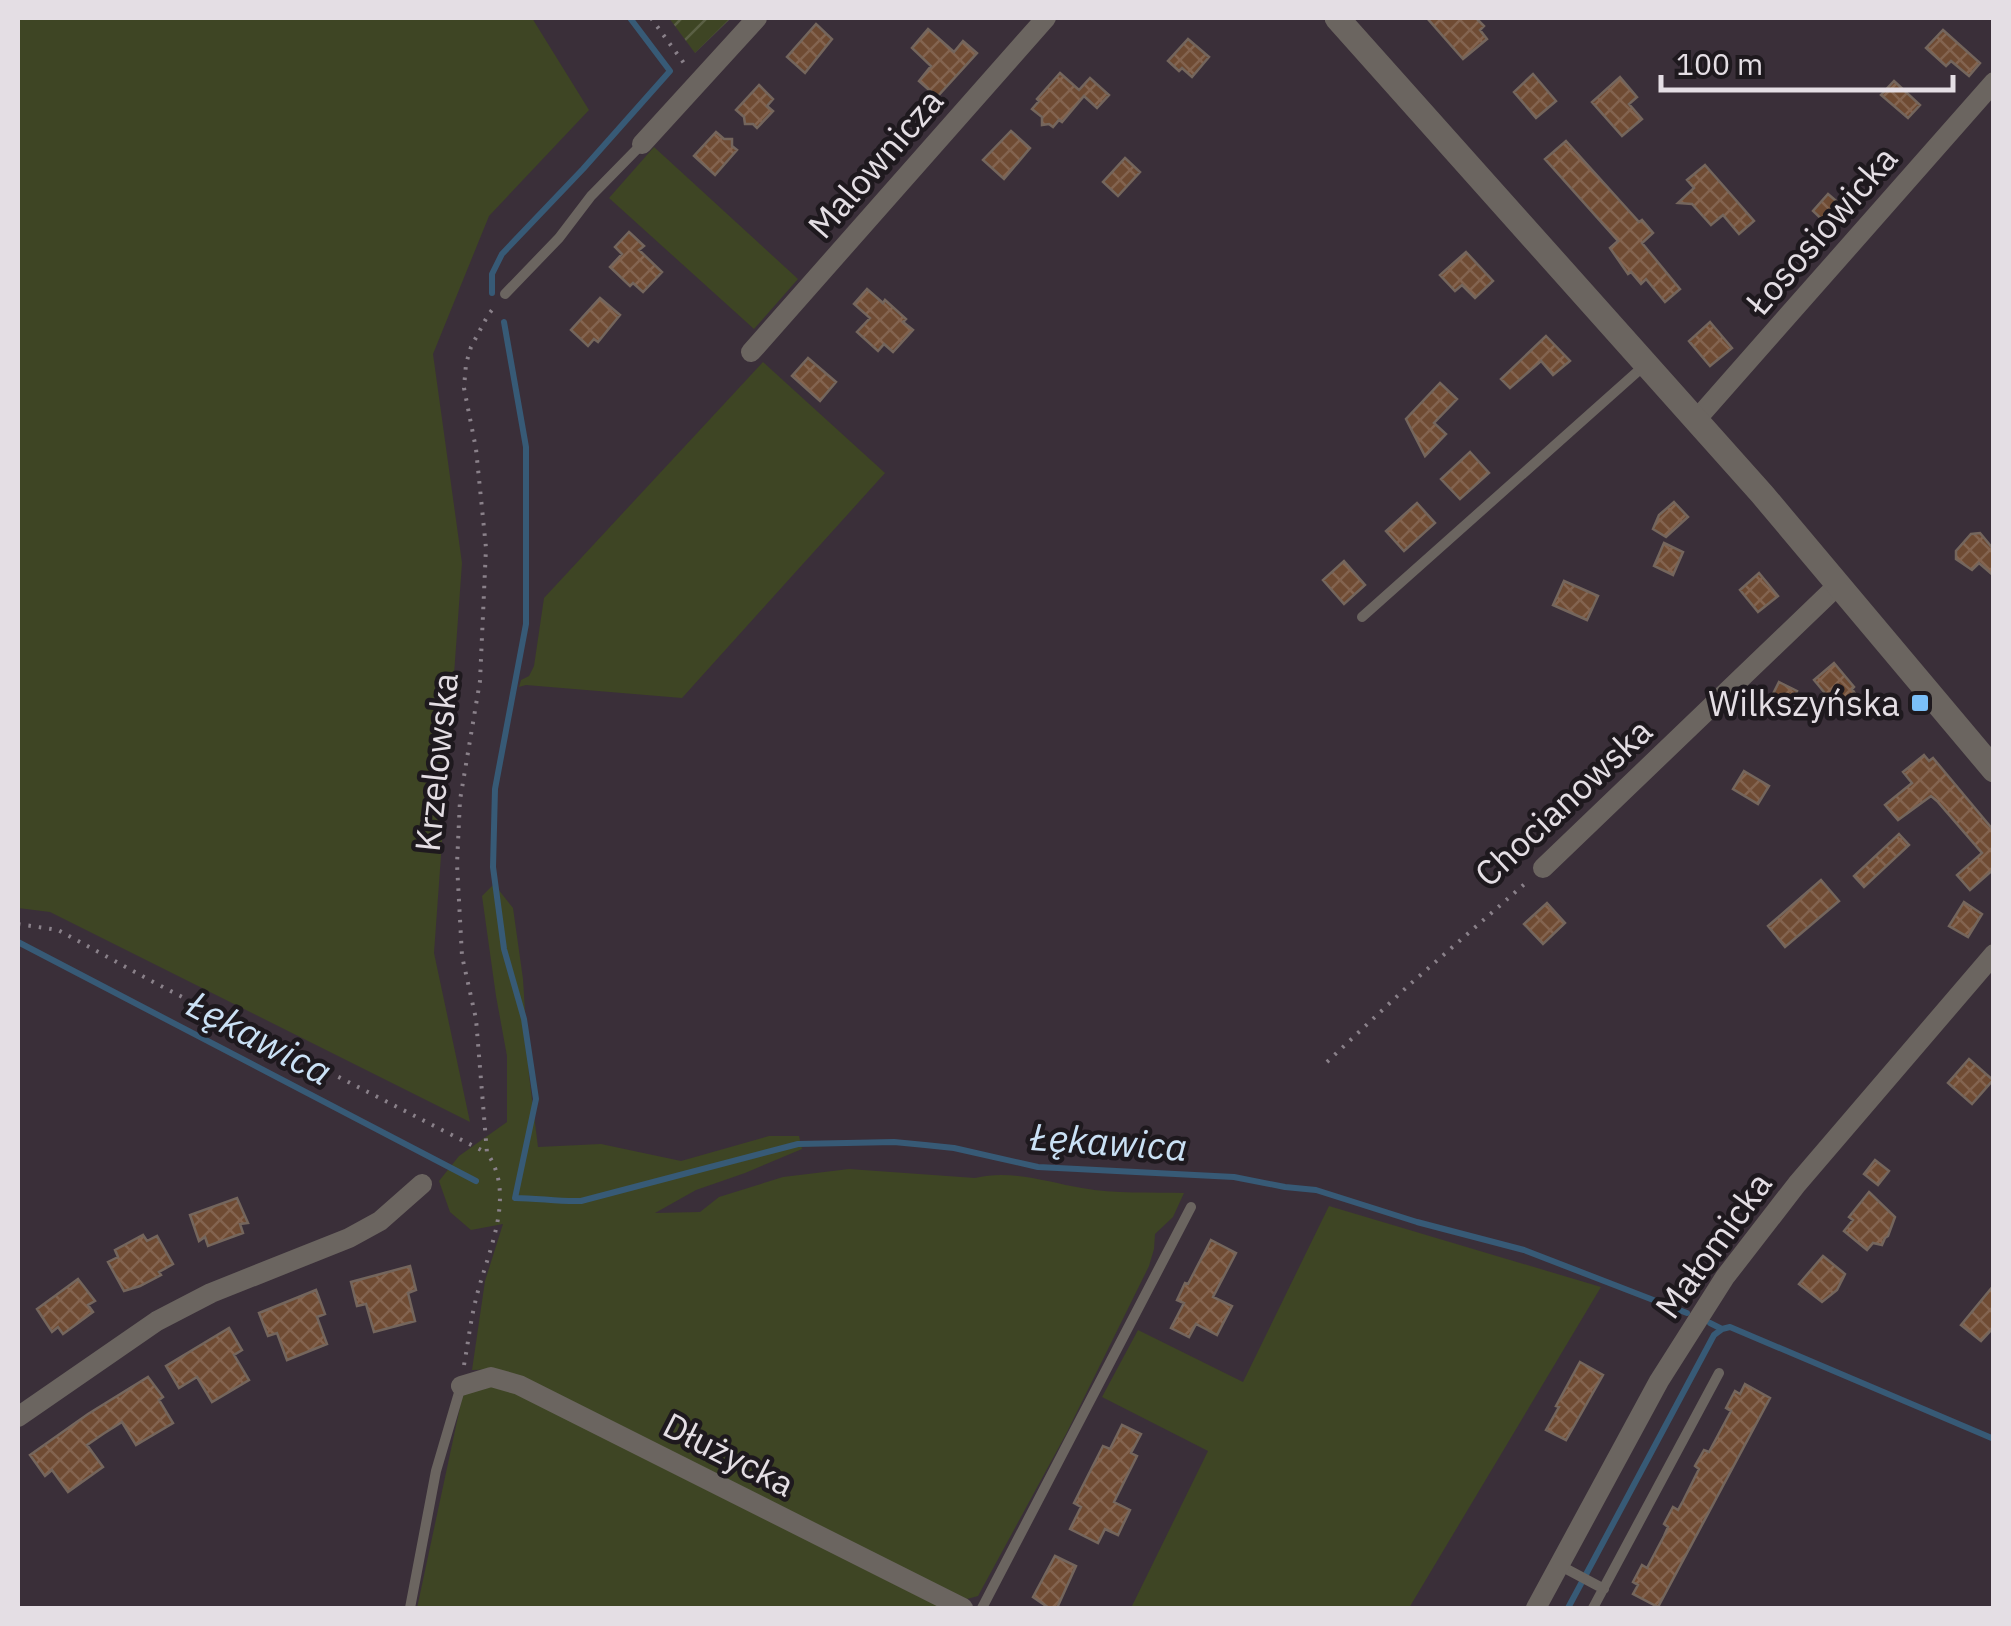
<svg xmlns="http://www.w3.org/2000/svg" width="2011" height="1626" viewBox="0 0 2011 1626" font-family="'IBM Plex Sans',sans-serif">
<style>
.grass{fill:#3e4524}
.garden{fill:url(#garden-furrows)}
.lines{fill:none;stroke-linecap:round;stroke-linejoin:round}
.stream{stroke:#375a76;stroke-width:6}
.building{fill:url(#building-cross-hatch);stroke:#74665d;stroke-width:2.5}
.path{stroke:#8a818a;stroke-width:4;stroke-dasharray:2.5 8;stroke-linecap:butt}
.service{stroke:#6b6560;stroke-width:10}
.minor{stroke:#6b6560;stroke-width:20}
.tertiary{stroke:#6b6560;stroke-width:25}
.poi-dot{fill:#7abff8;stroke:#1e191e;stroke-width:4}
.labels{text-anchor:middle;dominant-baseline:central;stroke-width:9;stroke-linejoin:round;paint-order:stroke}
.street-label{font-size:35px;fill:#e4dee4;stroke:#1e191e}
.poi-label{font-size:35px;fill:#e4dee4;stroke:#1e191e;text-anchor:end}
.water-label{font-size:38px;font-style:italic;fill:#cae1f5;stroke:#1e191e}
</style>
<defs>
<pattern id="garden-furrows" width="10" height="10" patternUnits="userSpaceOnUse" patternTransform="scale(2.5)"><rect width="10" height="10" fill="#3e4524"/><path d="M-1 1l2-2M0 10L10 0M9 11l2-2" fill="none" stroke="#5a5f44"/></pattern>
<pattern id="building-cross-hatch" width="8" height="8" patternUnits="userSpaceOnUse" patternTransform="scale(2.5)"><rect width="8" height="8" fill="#6f4b33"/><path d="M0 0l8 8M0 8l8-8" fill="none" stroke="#836450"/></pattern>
</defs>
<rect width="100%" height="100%" fill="#3a2f39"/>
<path class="grass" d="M18,18H532L589,110L489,216L433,354L462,563L434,953L470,1122L50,912L18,908Z
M654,147L798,279L754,329L609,198Z
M763,362L885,473L682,698L526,685L519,687L521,680L529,676L534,666L544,598Z
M494,884L513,908L523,979L529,1075L538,1147L601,1144L681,1161L769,1136H799L802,1149L745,1173L696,1190L655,1213L700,1212L719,1197L783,1177L849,1169L975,1178C1011,1169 1047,1182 1082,1188C1115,1194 1151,1192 1184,1193L1173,1217L1155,1234L1154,1249L1149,1266L1066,1434L978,1596L967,1599L497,1369L472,1370L485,1281L503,1224L471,1230L450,1212L439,1181L459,1156L507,1122V1056L496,996L482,896Z
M1329,1206L1601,1287L1409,1608H1131L1208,1451L1102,1397L1138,1330L1243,1382Z
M489,1381L950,1608H417L462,1398L467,1390Z"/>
<path class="garden" d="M669,18H731L695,53Z"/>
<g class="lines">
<path class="stream" d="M492,293V274L502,254L583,169L670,71L630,18
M504,322L526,447V624L495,789L493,867L504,949L524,1019L536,1099L515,1198C538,1198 559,1202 581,1201L798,1144L894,1142L925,1145L954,1148L1038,1167L1234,1177L1285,1187L1316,1190L1417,1222L1524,1250L1687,1313
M18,942L476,1181
M1710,1323L1722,1329L1730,1327L1994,1439
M1568,1608L1714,1335L1722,1329"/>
</g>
<path class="building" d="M1427,18H1476L1484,26L1480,30L1487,39L1463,59Z
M816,24L832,39L805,73L787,57Z
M928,29L954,52L963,41L977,53L937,97L919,81L931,66L912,48Z
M1943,30L1980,63L1969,76L1951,61L1946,66L1926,48Z
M1188,39L1209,57L1192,77L1182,68L1179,71L1168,61Z
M1060,73L1079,90L1090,78L1109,95L1097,108L1084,96L1062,122L1059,120L1053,127L1049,124L1042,125V117L1032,109L1039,101L1037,99Z
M1533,74L1556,101L1536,118L1514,92Z
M1620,77L1637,97L1629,104L1642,119L1622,136L1592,102Z
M1894,81L1920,105L1908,118L1881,95Z
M759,85L773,99L767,106L773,111L757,128L753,124H745L744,117L736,110Z
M1011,131L1030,148L1004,179L983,160Z
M716,132L724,139H732V146L737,150L715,175L694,156Z
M1566,141L1639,222L1642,220L1653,233L1642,243L1680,289L1665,302L1646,279L1641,284L1631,272L1628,274L1610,248L1618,241L1545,159Z
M1125,158L1140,172L1118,196L1103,182Z
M1705,165L1754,221L1739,234L1723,215L1711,225L1692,204L1678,203L1694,188L1687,180Z
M1828,194L1848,211L1832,229L1813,211Z
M629,232L644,246L639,250L662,272L643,292L633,283L630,286L610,267L622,254L615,247Z
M1466,252L1493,281L1475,298L1462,285L1455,291L1440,275Z
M867,289L883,303L885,300L906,319L903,322L913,330L893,352L884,344L878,351L857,332L870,318L854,304Z
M600,298L620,315L598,342L594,339L588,346L571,330Z
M1710,322L1732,348L1710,366L1689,341Z
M1546,336L1570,361L1553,375L1541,361L1510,388L1501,379Z
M808,358L836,382L820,401L792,376Z
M1440,383L1457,399L1434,423L1446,434L1425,456L1406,419Z
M1470,452L1489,473L1460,499L1441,479Z
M1674,502L1688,517L1666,537L1653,529L1659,515Z
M1417,503L1435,523L1404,551L1386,531Z
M1980,533L1994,550V576L1979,563L1972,570L1956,559V551L1971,534Z
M1664,543L1683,552L1673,575L1654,566Z
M1344,561L1365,585L1344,604L1323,580Z
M1759,573L1778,596L1758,612L1740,590Z
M1564,581L1598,596L1587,620L1553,605Z
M1834,663L1854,687L1852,689L1856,695L1839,710L1814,680Z
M1779,682L1797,691L1789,707L1771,698Z
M1924,755L1929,761L1933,758L1994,831V869L1970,890L1957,875L1982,853L1937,801L1931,796L1898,820L1885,805L1912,783L1903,772Z
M1744,771L1769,786L1758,804L1733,789Z
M1899,834L1909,845L1864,887L1854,876Z
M1821,880L1839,901L1785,947L1768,926Z
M1964,902L1982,914L1968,937L1949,926Z
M1547,903L1565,923L1543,944L1524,924Z
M1969,1059L1993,1080L1972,1104L1948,1083Z
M1875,1160L1889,1171L1878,1185L1864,1174Z
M1869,1192L1895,1217L1888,1236L1885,1238L1882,1245L1873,1243L1867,1250L1844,1231L1853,1220L1849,1217Z
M237,1198L248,1223L240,1224L243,1233L208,1246L205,1237L199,1241L190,1215Z
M143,1235L147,1241L157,1236L173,1264L159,1272L161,1275L140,1286L124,1291L108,1262L118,1257L115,1250Z
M1211,1240L1236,1253L1213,1297L1232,1306L1217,1335L1196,1324L1189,1337L1171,1328L1184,1303L1177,1300L1185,1283L1188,1284Z
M1823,1256L1845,1274L1837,1290L1822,1302L1799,1284Z
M410,1266L416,1290L408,1293L415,1321L374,1332L366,1304L357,1306L351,1282Z
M78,1279L95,1301L88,1305L93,1312L63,1334L58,1327L52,1332L37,1309Z
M1994,1285V1327L1981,1341L1961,1325Z
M316,1290L325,1314L317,1317L327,1344L287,1360L277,1333L268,1336L259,1313Z
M229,1328L242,1350L234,1355L249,1380L212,1402L197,1377L179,1388L166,1366Z
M1580,1362L1603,1375L1566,1440L1546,1430L1559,1407L1556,1406Z
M148,1377L163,1397L159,1400L173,1423L136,1445L122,1422L103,1434L87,1445L103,1467L68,1492L52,1470L45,1476L30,1455L88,1414Z
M1745,1384L1770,1398L1658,1607L1633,1594L1638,1585L1633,1582L1642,1565L1647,1568L1664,1536L1668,1527L1664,1524L1673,1507L1678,1510L1683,1501L1699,1469L1695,1466L1704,1450L1709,1452L1731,1411L1726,1408L1735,1391L1740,1394Z
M1122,1425L1141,1434L1131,1453L1137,1456L1114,1502L1130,1510L1118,1535L1105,1529L1098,1543L1070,1529L1081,1507L1074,1503L1103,1446L1110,1449Z
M1055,1556L1076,1566L1057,1608H1049L1033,1597Z"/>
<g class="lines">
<path class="path" d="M651,18L686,66
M18,924L58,930L157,984L487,1153
M1327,1062L1408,986L1528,881
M464,1365C468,1344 470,1324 475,1303C485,1257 518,1197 487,1153L476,1019L462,956L457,864L460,800L480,681L486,548L476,449L464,388L466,364L471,347L488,315L496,305"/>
<path class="service" d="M505,294L559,238L591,196L641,145
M1362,617L1646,364
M1559,1565L1604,1589
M410,1608L436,1471L461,1386
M982,1608L1191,1207
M1593,1608L1719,1373"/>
<path class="minor" d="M642,144L757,18
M751,352L1046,18
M1696,420L1994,82
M1543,868L1838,585
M461,1386L491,1377L519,1385L963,1608
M18,1417L157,1321L211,1293L349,1238L380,1221L422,1184
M1536,1608L1659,1381L1725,1277L1797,1184L1994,954"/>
<path class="tertiary" d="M1337,18L1762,494L1994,770"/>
</g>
<rect class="poi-dot" x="1910" y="693" width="20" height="20" rx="5"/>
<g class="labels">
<g class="street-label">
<text transform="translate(875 163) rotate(-49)">Malownicza</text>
<text transform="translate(1821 230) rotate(-49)">Łososiowicka</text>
<text transform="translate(436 762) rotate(-84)">Krzelowska</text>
<text transform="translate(1563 802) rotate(-43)">Chocianowska</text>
<text transform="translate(1713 1245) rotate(-54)">Małomicka</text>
<text transform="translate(729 1454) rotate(27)">Dłużycka</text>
</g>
<g class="poi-label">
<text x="1900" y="703">Wilkszyńska</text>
</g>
<g class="water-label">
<text transform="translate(260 1037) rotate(28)">Łękawica</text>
<text transform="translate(1109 1141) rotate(4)">Łękawica</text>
</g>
</g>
<rect width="2011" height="1626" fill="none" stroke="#e4dee4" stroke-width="40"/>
<path d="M1661 75v15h292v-15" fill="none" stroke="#e4dee4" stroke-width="5"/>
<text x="1676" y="75" font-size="30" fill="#e4dee4" stroke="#1e191e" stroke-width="8" paint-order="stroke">100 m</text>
</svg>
